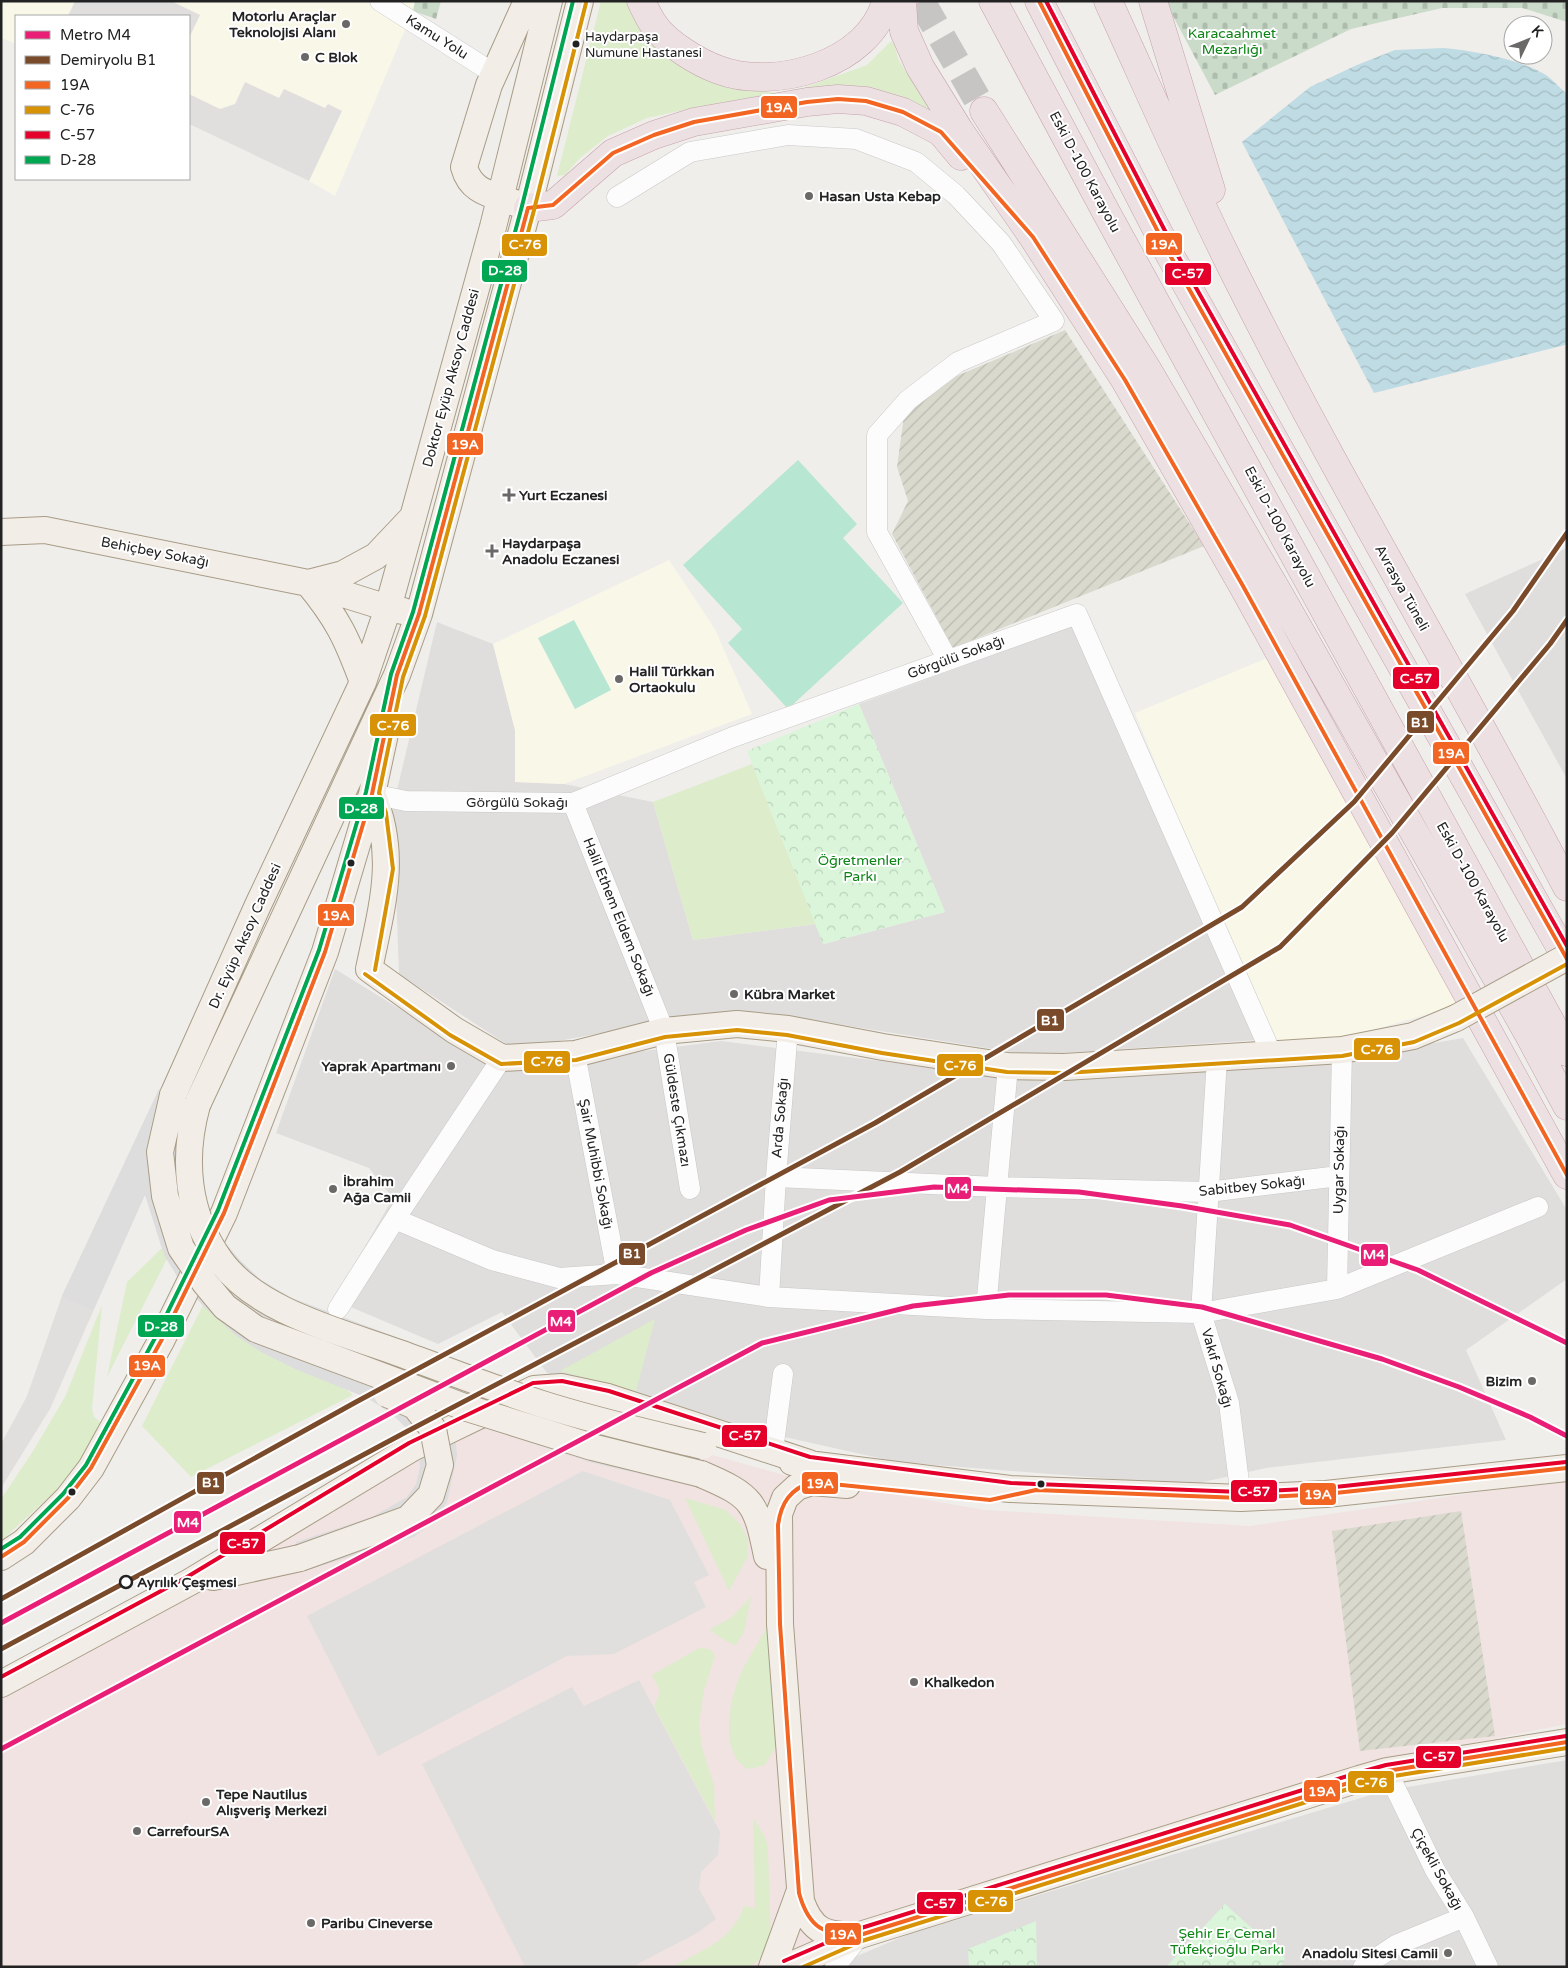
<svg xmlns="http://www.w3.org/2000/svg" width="1568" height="1968" viewBox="0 0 1568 1968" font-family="'Varela Round',sans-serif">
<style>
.residential{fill:#dfdedc}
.commercial{fill:#f1e3e1}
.education{fill:#f8f7e8}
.construction{fill:url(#construction-furrows)}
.grass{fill:#ddeccb}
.cemetery{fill:url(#cemetery-stones)}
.park{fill:url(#park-crowns)}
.pitch{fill:#b7e6d2}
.parking{fill:#e0dfde}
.water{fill:url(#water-waves)}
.pier{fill:#dedddd}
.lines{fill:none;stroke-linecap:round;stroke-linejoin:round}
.highway-tunnel{stroke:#c7c5c3;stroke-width:28;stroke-dasharray:28 14;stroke-linecap:butt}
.minor-casing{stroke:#c9c8c7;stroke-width:21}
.major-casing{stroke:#a79c86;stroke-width:28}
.highway-casing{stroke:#c5a2ac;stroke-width:29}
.minor{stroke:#fdfcfc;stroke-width:20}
.major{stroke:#f3ede7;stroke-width:26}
.highway{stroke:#ece0e2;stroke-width:28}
.major-bridge-casing{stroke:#a79c86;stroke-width:28;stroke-linecap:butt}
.major-bridge{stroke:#f3ede7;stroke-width:26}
.bus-1-casing{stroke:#fff;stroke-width:8}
.bus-2-casing{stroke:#fff;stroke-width:8}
.bus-3-casing{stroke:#fff;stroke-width:8}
.bus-4-casing{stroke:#fff;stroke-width:8}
.bus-1{stroke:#f26522;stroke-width:4}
.bus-2{stroke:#d79205;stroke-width:4}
.bus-3{stroke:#e4002b;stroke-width:4}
.bus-4{stroke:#00a651;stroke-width:4}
.rail-1-casing{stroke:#fff;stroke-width:9}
.rail-1{stroke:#7a4b2a;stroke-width:5}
.metro-1-casing{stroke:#fff;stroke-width:9}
.metro-1{stroke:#e91e76;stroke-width:5}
.poi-dot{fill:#6a6968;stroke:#fff;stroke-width:2}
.bus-dot{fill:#222;stroke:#fff;stroke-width:2}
.stop-dot{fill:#fff;stroke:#222;stroke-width:2.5}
.labels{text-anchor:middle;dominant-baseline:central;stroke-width:4;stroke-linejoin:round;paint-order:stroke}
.bus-label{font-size:13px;fill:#222;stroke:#fff;text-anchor:start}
.poi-label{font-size:14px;font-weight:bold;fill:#222;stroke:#fff;text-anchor:start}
.park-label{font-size:14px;fill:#0c8416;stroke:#fff}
.street-label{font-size:14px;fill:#222;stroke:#fff}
.stop-label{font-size:14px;font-weight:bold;fill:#222;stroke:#fff;text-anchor:start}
.line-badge{stroke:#fff;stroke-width:2}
.badge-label{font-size:14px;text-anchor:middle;font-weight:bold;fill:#fff}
</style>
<defs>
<pattern id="construction-furrows" width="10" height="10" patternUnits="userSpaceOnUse" patternTransform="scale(1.25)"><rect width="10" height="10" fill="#d9d9cd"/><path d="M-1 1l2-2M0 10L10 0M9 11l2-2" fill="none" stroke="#babab0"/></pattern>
<pattern id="cemetery-stones" width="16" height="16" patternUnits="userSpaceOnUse" patternTransform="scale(1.25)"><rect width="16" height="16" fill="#cadbca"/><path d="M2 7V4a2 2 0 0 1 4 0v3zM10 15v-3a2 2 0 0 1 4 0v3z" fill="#adbcad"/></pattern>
<pattern id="park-crowns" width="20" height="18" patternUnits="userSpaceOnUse" patternTransform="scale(1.25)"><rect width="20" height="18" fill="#daf5da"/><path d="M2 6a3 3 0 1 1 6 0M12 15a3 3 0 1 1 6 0" fill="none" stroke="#bbd2bb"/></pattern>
<pattern id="water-waves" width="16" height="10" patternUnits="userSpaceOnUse" patternTransform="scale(1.25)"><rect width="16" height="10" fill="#bfdbe3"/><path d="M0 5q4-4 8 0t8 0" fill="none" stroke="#a4bcc2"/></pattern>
</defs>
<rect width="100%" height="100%" fill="#f0eeeb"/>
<path class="residential" d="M1567,548V779L1465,594Z
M437,622L493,644L515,730V782L564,784L653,802L693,940L816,924L824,944L945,912L859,704L1075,625L1258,1040L1031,1055L793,1017L679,1019L514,1049L399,974L393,807Z
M335,969L499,1070L721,1041L1040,1081L1314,1064L1463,1038L1567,1210V1279L1466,1350L1506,1440L1266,1468L1190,1485L897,1462L735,1426L547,1373L502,1312L438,1344L334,1300L393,1198L369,1168L276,1133Z
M1567,1760V1967H831L909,1934L1384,1791Z"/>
<path class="commercial" d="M524,1402L784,1475L985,1510L1250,1526L1567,1479V1724L1371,1764L763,1967H1V1680Z"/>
<path class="education" d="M1,1H415L413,11L335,196L309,181L189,124V16H16V44L1,38Z
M669,560L715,629L752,714L564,784L515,782V730L493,644Z
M1272,656L1466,1003L1327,1043L1270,1042L1135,713Z"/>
<path class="construction" d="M1065,330L1204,546L953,648L892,534L908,501L897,467L904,416L952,378Z
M1461,1511L1495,1736L1360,1751L1332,1531Z"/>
<path class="grass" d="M601,1H635L746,89L776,93L803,88L867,65L891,41L895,45L898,59L930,110C899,98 864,80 830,89L689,109L647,118L608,136L580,158L565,175L557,176Z
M752,764L816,924L693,940L653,802Z
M164,1246L170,1253L107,1377L127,1282Z
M102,1305L92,1409L94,1417L104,1425L65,1482L1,1541V1499L33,1451L65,1397Z
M203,1305C232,1331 259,1353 294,1368C314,1377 337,1380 353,1395L191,1477L142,1426Z
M655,1319L636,1391L560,1371Z
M685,1498L726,1510L740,1524L748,1539V1556L729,1591Z
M751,1597L744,1632L736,1645C728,1644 717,1634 709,1630L732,1617Z
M767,1627L775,1703L776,1746L765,1765L749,1769C719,1756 729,1702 739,1678C746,1660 758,1644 767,1627Z
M699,1648L710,1649L715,1656L704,1690L699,1723L702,1748L714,1785L715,1821L654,1707L660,1691L652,1675Z
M753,1817L766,1839L768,1849L771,1946L758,1961L748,1967H672C702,1950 732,1941 744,1906L755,1908Z"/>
<path class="cemetery" d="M415,1H441L436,19L413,11Z
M1165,1H1567V22L1522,8H1442L1351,29L1215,95Z"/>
<path class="park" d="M859,704L945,912L823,944L747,751Z
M1225,1904L1285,1958L1281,1967H1166Z
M1036,1921L1037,1967H969L968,1949Z"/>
<path class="pitch" d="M798,460L857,524L843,538L903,603L788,709L728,643L742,629L683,565Z
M574,620L611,690L575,709L538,638Z"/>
<path class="parking" d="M75,1H171L200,15L189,38V16H68Z
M245,82L279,98L284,89L325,108L328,104L342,111L309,181L189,124V94L220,109L235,104Z
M147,1115L145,1194L50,1409L1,1488V1444L27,1396L62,1296Z
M583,1471L670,1500L709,1575L694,1582L706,1607L614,1654L567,1656L378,1756L307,1616Z
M639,1680L720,1832L718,1855L701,1872L699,1889L716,1919L697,1933L632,1967H525L422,1764L572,1687L584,1706Z"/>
<path class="water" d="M1444,48C1475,51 1519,59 1546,75C1553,80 1560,88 1567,94V343L1565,345L1374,393L1242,142L1310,87L1357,65L1395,50Z"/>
<path class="pier" d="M159,1089L173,1095L204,1130L201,1154L203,1198L222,1239L240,1260L261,1280L292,1298L515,1382L706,1434L696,1487L593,1463L448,1416L455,1434L457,1456L447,1502L434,1521L414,1537L304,1571L296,1542L372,1517L407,1497L416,1484L420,1467L418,1452L410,1432L391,1413L367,1398L295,1369L261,1352L235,1335L203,1306L178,1278L164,1255L145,1195L93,1311L62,1296Z"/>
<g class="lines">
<path class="highway-tunnel" d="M921,1L984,111"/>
<g class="minor-casing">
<path id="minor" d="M380,1L493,73
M617,197L690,152L788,135L856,139L916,162L956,195L1001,243L1054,321L958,362L908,400L877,435V532L948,660
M372,794L406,801L573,803L733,737L1077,614L1272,1055
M573,803L664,1031L690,1189
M575,1054L617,1274
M1217,1059L1201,1313L1229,1403L1241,1498
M776,1177L997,1187L1208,1192L1339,1176
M395,1219L492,1260L559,1278L617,1274L769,1297L986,1309L1201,1313L1337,1289L1538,1207
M1337,1289L1342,1050
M769,1297L776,1177L788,1029
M338,1309L395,1219L502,1058
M986,1309L1008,1066
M773,1451L783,1374
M1387,1771L1435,1870L1464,1917L1488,1967
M835,1967L860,1935
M1363,1967L1396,1945L1464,1917"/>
</g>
<g class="major-casing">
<path id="major" d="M515,203C492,194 471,193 464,167L489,85L527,1
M1,532L45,530L308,583L388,608L403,611
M308,583L343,574L376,556L411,519
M308,583C338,619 347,639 363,682
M372,794C398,855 382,906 369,969L454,1030L502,1058L575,1054L664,1031L737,1024L788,1029L883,1047L1008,1066L1064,1067L1342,1050L1413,1036L1456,1018
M173,1095L258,905L363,682L388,608L493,227L549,1
M197,1105L397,675L419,614L528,208L580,1
M792,1462L1010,1489L1241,1498L1326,1494L1567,1468
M701,1474C753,1496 756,1502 767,1556
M847,1485L812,1482L797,1487L785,1498L779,1514L780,1624L801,1901C812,1932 826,1936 857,1935
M1,1557L24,1542L68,1498L91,1468L161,1341L224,1213L325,952L372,794L388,720
M213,1577L300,1558
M1,1684L190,1582L412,1448L534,1389L561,1387L608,1397L809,1463
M772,1967L799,1893
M787,1967L860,1935L1359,1779L1387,1771L1567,1742"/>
</g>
<g class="highway-casing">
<path id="highway" d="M641,1C645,9 649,18 654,25C666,43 699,63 719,70C775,91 870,64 886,1
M902,1L904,31L920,67L959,130L1033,237L1125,380L1243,586L1567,1175
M993,1L1106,212L1567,1052
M1039,1L1171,257L1567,959
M1108,1C1152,97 1194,194 1242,288C1344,491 1462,685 1567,887
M1153,1L1211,190
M984,111L1147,369L1279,594L1528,1033L1567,1106
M528,208L553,205L613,153L654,135L694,122L807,102L838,99L866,101L903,112L941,132L961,156"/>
</g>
<use href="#minor" class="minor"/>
<use href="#major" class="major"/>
<use href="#highway" class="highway"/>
<g class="major-bridge-casing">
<path id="major-bridge" d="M1456,1018L1567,957
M173,1095L160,1152L165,1196L181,1248L205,1283L225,1307L256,1329L467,1408L592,1447L701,1474
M197,1105C182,1159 187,1214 220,1260C257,1312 342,1332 399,1353C447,1370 494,1389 542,1404C595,1421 649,1433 703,1446
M300,1558L408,1519L431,1495L440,1465L433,1429L415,1406L387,1394"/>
</g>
<use href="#major-bridge" class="major-bridge"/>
<g class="bus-1-casing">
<path id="bus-1" d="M1039,1L1171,257L1567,959
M528,208L553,205L613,153L654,135L694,122L807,102L838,99L866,101L903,112L941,132L1033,237L1125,380L1243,586L1567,1175
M1567,1468L1326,1494L1241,1498L1036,1490L990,1500L812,1482C790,1489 781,1503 778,1525L780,1624L799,1893C809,1929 824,1935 860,1935L1387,1771L1567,1742
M1,1557L24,1542L68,1498L91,1468L161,1341L224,1213L325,952L372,794L397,675L419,614L528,208"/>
</g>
<g class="bus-2-casing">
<path id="bus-2" d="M375,970L393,869L386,813L379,793L403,677L425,616L534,210L586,3
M365,974L450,1035L501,1064L576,1060L665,1037L737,1030L787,1035L882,1053L1007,1072L1064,1073L1342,1056L1414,1042L1459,1023L1567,964
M803,1967L862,1941L1361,1785L1388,1777L1567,1748"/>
</g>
<g class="bus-3-casing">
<path id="bus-3" d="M1046,1L1177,254L1567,946
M1,1677L187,1577L409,1443L533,1383L562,1381L609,1391L810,1457L1011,1483L1241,1492L1326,1488L1566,1462
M784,1961L858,1929L1357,1773L1386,1765L1566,1736"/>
</g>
<g class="bus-4-casing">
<path id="bus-4" d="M1,1549L20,1537L63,1494L86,1465L155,1338L218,1210L319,950L366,792L391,674L413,612L522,206L573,1"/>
</g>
<use href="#bus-1" class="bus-1"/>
<use href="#bus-2" class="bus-2"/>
<use href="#bus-3" class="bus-3"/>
<use href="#bus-4" class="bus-4"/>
<g class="rail-1-casing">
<path id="rail-1" d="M1,1599L356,1402L875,1123L1242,907L1354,802L1513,611L1567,533
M1,1649L406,1432L900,1172L1280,947L1392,833L1550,644L1567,620"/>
</g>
<use href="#rail-1" class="rail-1"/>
<g class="metro-1-casing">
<path id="metro-1" d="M1,1623L651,1273L746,1230L829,1200L934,1187L1079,1192L1182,1206L1290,1225L1418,1270L1567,1343
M1,1749L762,1343L913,1306L1009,1295H1106L1202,1307L1382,1359L1459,1387L1530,1417L1567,1436"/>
</g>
<use href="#metro-1" class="metro-1"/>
</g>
<g class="poi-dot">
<circle cx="346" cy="24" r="5"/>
<circle cx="305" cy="57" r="5"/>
<circle cx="809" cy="196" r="5"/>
<path d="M506.5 487.5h5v5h5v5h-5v5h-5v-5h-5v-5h5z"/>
<path d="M489.5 543.5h5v5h5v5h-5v5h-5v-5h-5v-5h5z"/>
<circle cx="619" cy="679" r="5"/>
<circle cx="734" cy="994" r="5"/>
<circle cx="451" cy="1066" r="5"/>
<circle cx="333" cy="1189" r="5"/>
<circle cx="1532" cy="1381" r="5"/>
<circle cx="914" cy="1682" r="5"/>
<circle cx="206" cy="1802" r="5"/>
<circle cx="137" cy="1831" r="5"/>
<circle cx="311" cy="1923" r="5"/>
<circle cx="1448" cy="1953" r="5"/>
</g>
<g class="bus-dot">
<circle cx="576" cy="44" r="4.5"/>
<circle cx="351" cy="863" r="4.5"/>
<circle cx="1041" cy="1484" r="4.5"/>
<circle cx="72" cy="1492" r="4.5"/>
</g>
<circle class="stop-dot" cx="126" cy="1582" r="6"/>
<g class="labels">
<g class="bus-label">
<text x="585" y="37">Haydarpaşa<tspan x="585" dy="16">Numune Hastanesi</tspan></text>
</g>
<g class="poi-label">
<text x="336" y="16" text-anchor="end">Motorlu Araçlar<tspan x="336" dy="16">Teknolojisi Alanı</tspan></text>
<text x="315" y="57">C Blok</text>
<text x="819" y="196">Hasan Usta Kebap</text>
<text x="519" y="495">Yurt Eczanesi</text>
<text x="502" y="543">Haydarpaşa<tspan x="502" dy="16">Anadolu Eczanesi</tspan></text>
<text x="629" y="671">Halil Türkkan<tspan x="629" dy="16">Ortaokulu</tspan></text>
<text x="744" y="994">Kübra Market</text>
<text x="441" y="1066" text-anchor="end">Yaprak Apartmanı</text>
<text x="343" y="1181">İbrahim<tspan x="343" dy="16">Ağa Camii</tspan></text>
<text x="1522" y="1381" text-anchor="end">Bizim</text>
<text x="924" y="1682">Khalkedon</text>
<text x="216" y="1794">Tepe Nautilus<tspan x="216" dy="16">Alışveriş Merkezi</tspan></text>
<text x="147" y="1831">CarrefourSA</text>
<text x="321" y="1923">Paribu Cineverse</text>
<text x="1438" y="1953" text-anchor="end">Anadolu Sitesi Camii</text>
</g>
<g class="park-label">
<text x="1232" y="33">Karacaahmet<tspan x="1232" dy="16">Mezarlığı</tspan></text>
<text x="860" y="860">Öğretmenler<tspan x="860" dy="16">Parkı</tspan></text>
<text x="1227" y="1933">Şehir Er Cemal<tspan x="1227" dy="16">Tüfekçioğlu Parkı</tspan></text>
</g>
<g class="street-label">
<text transform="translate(437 37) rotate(32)">Kamu Yolu</text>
<text transform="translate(1085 172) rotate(62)">Eski D-100 Karayolu</text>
<text transform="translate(451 378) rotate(-75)">Doktor Eyüp Aksoy Caddesi</text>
<text transform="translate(1280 527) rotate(62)">Eski D-100 Karayolu</text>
<text transform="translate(155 552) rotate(11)">Behiçbey Sokağı</text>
<text transform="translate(1402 588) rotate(61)">Avrasya Tüneli</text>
<text transform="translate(956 657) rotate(-20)">Görgülü Sokağı</text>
<text x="517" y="802">Görgülü Sokağı</text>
<text transform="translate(1473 882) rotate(61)">Eski D-100 Karayolu</text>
<text transform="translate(619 917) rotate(68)">Halil Ethem Eldem Sokağı</text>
<text transform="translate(245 936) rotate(-66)">Dr. Eyüp Aksoy Caddesi</text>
<text transform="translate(677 1110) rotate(81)">Güldeste Çıkmazı</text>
<text transform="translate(780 1118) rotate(-85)">Arda Sokağı</text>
<text transform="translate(596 1164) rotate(79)">Şair Muhibbi Sokağı</text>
<text transform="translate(1339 1170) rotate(-89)">Uygar Sokağı</text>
<text transform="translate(1252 1186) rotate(-6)">Sabitbey Sokağı</text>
<text transform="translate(1217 1368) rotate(74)">Vakıf Sokağı</text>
<text transform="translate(1437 1869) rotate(61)">Çiçekli Sokağı</text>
</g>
<g class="stop-label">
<text x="137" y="1582">Ayrılık Çeşmesi</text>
</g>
</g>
<g class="line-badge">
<rect x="760" y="95" width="38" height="24" rx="5" fill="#f26522"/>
<rect x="1145" y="232" width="38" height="24" rx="5" fill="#f26522"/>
<rect x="501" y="233" width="47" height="24" rx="5" fill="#d79205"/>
<rect x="481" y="259" width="47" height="24" rx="5" fill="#00a651"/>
<rect x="1164" y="262" width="48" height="24" rx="5" fill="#e4002b"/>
<rect x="446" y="432" width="38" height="24" rx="5" fill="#f26522"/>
<rect x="1392" y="666" width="48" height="24" rx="5" fill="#e4002b"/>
<rect x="1406" y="710" width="29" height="24" rx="5" fill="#7a4b2a"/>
<rect x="369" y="713" width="48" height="24" rx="5" fill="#d79205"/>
<rect x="1432" y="741" width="38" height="24" rx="5" fill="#f26522"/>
<rect x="338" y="796" width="47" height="24" rx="5" fill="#00a651"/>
<rect x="317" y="903" width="38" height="24" rx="5" fill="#f26522"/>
<rect x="1036" y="1008" width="29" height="24" rx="5" fill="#7a4b2a"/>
<rect x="1353" y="1037" width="48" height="24" rx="5" fill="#d79205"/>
<rect x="523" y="1050" width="48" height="24" rx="5" fill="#d79205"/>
<rect x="936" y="1053" width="48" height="24" rx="5" fill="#d79205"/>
<rect x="944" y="1176" width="28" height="24" rx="5" fill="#e91e76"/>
<rect x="618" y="1242" width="28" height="24" rx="5" fill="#7a4b2a"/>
<rect x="1360" y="1243" width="29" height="24" rx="5" fill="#e91e76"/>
<rect x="547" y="1309" width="29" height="24" rx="5" fill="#e91e76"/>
<rect x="137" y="1314" width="48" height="24" rx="5" fill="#00a651"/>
<rect x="128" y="1354" width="38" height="24" rx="5" fill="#f26522"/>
<rect x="721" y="1424" width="47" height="24" rx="5" fill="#e4002b"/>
<rect x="196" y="1471" width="29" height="24" rx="5" fill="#7a4b2a"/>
<rect x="801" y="1471" width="38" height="24" rx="5" fill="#f26522"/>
<rect x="1230" y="1479" width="48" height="24" rx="5" fill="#e4002b"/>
<rect x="1299" y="1482" width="38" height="24" rx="5" fill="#f26522"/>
<rect x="173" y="1510" width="29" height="24" rx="5" fill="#e91e76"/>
<rect x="219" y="1531" width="47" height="24" rx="5" fill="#e4002b"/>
<rect x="1415" y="1745" width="47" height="24" rx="5" fill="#e4002b"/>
<rect x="1347" y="1770" width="48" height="24" rx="5" fill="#d79205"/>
<rect x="1303" y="1779" width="38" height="24" rx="5" fill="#f26522"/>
<rect x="967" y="1889" width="47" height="24" rx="5" fill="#d79205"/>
<rect x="916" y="1891" width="48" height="24" rx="5" fill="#e4002b"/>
<rect x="824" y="1922" width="38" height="24" rx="5" fill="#f26522"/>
</g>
<g class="badge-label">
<text x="779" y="112">19A</text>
<text x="1164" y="249">19A</text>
<text x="525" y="249">C-76</text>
<text x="505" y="275">D-28</text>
<text x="1188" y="278">C-57</text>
<text x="465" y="449">19A</text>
<text x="1416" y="683">C-57</text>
<text x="1420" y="727">B1</text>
<text x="393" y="730">C-76</text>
<text x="1451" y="758">19A</text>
<text x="361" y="813">D-28</text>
<text x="336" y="920">19A</text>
<text x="1050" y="1025">B1</text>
<text x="1377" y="1054">C-76</text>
<text x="547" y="1066">C-76</text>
<text x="960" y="1070">C-76</text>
<text x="958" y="1193">M4</text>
<text x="632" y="1258">B1</text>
<text x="1374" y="1259">M4</text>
<text x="561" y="1326">M4</text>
<text x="161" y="1331">D-28</text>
<text x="147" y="1370">19A</text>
<text x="745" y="1440">C-57</text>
<text x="211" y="1487">B1</text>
<text x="820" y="1488">19A</text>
<text x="1254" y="1496">C-57</text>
<text x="1318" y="1499">19A</text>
<text x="188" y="1527">M4</text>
<text x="243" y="1548">C-57</text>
<text x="1439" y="1761">C-57</text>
<text x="1371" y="1787">C-76</text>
<text x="1322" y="1796">19A</text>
<text x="991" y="1906">C-76</text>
<text x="940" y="1908">C-57</text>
<text x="843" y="1939">19A</text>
</g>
<rect width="1568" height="1968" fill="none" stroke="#222222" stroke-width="5"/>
<rect x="15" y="15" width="175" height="165" fill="#ffffff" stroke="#a7a7a7"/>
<rect x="25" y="31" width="25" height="8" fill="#e91e76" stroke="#a7a7a7"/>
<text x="60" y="40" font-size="15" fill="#222222">Metro M4</text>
<rect x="25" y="56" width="25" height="8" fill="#7a4b2a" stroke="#a7a7a7"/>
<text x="60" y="65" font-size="15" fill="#222222">Demiryolu B1</text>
<rect x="25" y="81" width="25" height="8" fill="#f26522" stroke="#a7a7a7"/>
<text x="60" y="90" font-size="15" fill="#222222">19A</text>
<rect x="25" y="106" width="25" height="8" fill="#d79205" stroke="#a7a7a7"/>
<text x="60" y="115" font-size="15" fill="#222222">C-76</text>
<rect x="25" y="131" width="25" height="8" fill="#e4002b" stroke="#a7a7a7"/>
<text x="60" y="140" font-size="15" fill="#222222">C-57</text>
<rect x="25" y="156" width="25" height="8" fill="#00a651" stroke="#a7a7a7"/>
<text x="60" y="165" font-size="15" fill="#222222">D-28</text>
<g transform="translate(1528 40) rotate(47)"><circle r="24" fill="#ffffff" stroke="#a7a7a7"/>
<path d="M0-4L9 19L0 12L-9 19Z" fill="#6a6968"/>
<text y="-8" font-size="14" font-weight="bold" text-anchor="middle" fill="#222222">K</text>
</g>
</svg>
